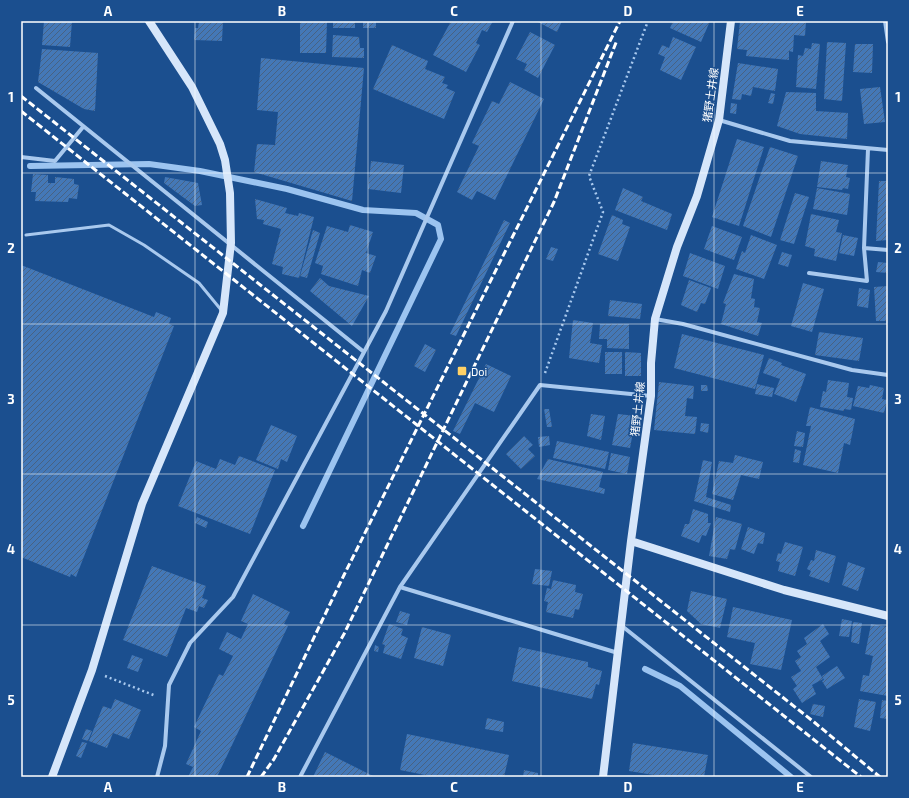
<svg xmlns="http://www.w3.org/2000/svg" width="909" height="798" viewBox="0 0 909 798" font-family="'Exo 2','Noto Sans JP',sans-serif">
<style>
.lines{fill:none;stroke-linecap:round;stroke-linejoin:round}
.stream{stroke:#9cc4f0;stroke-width:6}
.building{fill:url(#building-hatch)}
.path{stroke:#a9c9ee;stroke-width:2.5;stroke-dasharray:2 3;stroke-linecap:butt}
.lane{stroke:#a9c9ee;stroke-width:3}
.street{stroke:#a9c9ee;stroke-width:4}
.secondary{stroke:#d6e6fa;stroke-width:8}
.rail{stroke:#fff;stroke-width:3;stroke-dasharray:7 3;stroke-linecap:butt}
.grid{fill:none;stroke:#fff;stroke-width:1;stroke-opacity:0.55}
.poi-dot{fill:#ffd166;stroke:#1b4f8f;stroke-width:1.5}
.labels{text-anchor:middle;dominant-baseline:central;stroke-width:3;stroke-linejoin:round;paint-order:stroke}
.street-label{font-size:11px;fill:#fff;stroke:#1b4f8f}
.poi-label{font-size:11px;fill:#fff;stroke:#1b4f8f;text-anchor:start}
.neatline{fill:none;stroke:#fff;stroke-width:1.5}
.grid-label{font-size:13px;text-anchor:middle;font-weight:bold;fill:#fff}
</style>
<defs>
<pattern id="building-hatch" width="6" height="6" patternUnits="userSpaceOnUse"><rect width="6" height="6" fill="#4478b7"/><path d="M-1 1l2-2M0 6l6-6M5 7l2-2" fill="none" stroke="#486282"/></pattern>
</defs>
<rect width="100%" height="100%" fill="#1b4f8f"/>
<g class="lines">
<path class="stream" d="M30,166L149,164L200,171L287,189L363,210L416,213L438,225L441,239L303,526
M645,669L680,686L791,777"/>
</g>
<path class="building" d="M44,21H72L70,47L42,45Z
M199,21H223L222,41L194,40L195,28H198Z
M300,21H327L326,53H300Z
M333,21H355V28H333Z
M363,21H376V28H363Z
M451,21H493L487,32L482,30L476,43L480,45L466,72L433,55Z
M536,21H562L557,32Z
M673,21H710L701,42L670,28Z
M740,21H806L805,36L794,35L793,52L789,51V60L746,56L747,50L737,49Z
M530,32L555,45L538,78L524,70L527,64L516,59Z
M333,35L359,37L360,48H364V58L332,57Z
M673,37L696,47L681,80L660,70L665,57L658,54L662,45L669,48Z
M827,42L846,43L842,101L824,99Z
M812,43L820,44L816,89L796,87L798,55L803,56L805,48L811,49Z
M855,44H873L872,73L853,72Z
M392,45L428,61L425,69L445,77L442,83L448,85L446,88L455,92L444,119L373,89Z
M42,49L98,53L95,111L84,109L38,82Z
M261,58L364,68L352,201L254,172L257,144L275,145L278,112L257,110Z
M738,63L778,69L775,91L753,87L751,96L742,94L741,100L732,99Z
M510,82L544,99L495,200L477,191L472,200L457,192L479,146L472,143L492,101L499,104Z
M880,87L885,122L864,124L860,89Z
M786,92L816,93V111L848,113L847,139L800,134L777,126Z
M771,93L775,94L773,104L768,103Z
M731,103L737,104L736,114L730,113Z
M737,139L764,147L739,226L712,217Z
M770,147L798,156L771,237L743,226Z
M371,161L404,165L401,193L368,189Z
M821,161L848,165L846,177L850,178L848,189L843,188L842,190L817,187Z
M33,174L48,175V183H55V177L74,179V184L79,185L77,199L69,198L68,202L35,201L36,192H31Z
M165,177L198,183L202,205L195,206L164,183Z
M879,181H888V240L876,241Z
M623,188L643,197L641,201L672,214L667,230L615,210Z
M817,188L850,194L847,215L813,209Z
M795,193L809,197L794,244L780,240Z
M255,199L287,208L285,213L298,216L299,213L314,217L299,278L282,274L283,267L272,264L281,229L263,224L264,220L257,219Z
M811,214L839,220L836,232L842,233L836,261L814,256L815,249L805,246Z
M612,215L623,220L622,224L630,227L618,261L598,254Z
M504,220L510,223L456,336L450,334Z
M350,225L373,232L366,253L376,256L370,273L362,270L358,286L321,274L323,266L315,263L327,226L348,232Z
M712,226L742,237L734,260L704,249Z
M313,230L320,233L307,278L300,276Z
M751,235L777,245L764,279L736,269L742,251L745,253Z
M843,235L858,238L854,256L839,253Z
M551,247L558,249L553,261L546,259Z
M782,252L792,255L788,267L778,264Z
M690,253L725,266L718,289L683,276Z
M878,262L888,263V273L876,272Z
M21,265L154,317L156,312L171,318L169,324L174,326L76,577L71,574L70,577L21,557Z
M734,274L754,279L751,298L755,299L754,307L760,308L757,322L762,323L758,336L721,324L726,304L723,303Z
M320,278L329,286L369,296L352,326L310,291Z
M689,280L711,288L705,304L701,303L697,312L681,305Z
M803,283L824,289L812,332L791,326Z
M888,286V332H887L886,321H876L874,287Z
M859,288L870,290L868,308L857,306Z
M610,300L642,304L640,319L608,316Z
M573,320L593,323L590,343L602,345L599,363L569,358Z
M600,324H629V349L607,348V339H599Z
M819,332L863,338L859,361L815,355Z
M682,334L764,355L755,389L674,368Z
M425,344L436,350L425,372L414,366Z
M605,352H622V374H605Z
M625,352L641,353V376H625Z
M769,358L782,363L781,365L806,374L796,402L774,394L780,379L763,373Z
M486,364L511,376L494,412L475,403L460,434L453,431Z
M828,380L849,383L847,397L853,398L851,410L844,409V411L820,407L823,391L826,392Z
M659,382L694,386L693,399L687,398L685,416L697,417L695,434L654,430Z
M757,384L774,388L772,397L755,394Z
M701,385H707L708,391H701Z
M870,385L884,388L882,399L887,400L884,413L853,406L858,386L869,388Z
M810,407L855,419L850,445L844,443L838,473L803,465L811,426H806Z
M544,409H549L552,427H547Z
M591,414L605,416L601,440L587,436Z
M618,414L636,416L630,448L612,445Z
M701,423L709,424L708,433L700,431Z
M271,425L297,436L287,462L281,459L278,469L256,460Z
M797,431L805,433L803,447L794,446Z
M524,436L533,445L528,449L535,456L521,469L506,454Z
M549,436L550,445L539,447L538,437Z
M557,441L609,452L605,469L553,458Z
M795,449L801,451L799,463L793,462Z
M611,453L630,457L627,474L608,470Z
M735,455L763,462L759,479L741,475L733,500L712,494L719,461L733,463Z
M239,456L275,470L250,534L178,506L196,461L216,469L220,459L235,465Z
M548,459L603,472L599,487L605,489L604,494L537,479Z
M703,460L712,462L706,497L731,505L730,512L694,501Z
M693,509L708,514V523H711L706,536L702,535L699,543L681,536L685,524H689Z
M197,517L208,522L206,528L195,523Z
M716,517L742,524L735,550L730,549L727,559L709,556Z
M748,527L765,533L763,544L758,543L754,554L741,549Z
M785,542L803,547L795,576L778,571L780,562L776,561L778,553L781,554Z
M816,550L836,556L829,583L809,576L811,571L807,569L811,560L814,561Z
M848,562L865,568L858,591L842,585Z
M152,566L206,586L202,598L208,600L204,608L199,606L197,612L186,608L167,657L123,640Z
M535,569L552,571L549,586L532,584Z
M553,580L576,585L575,592L583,594L579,610L575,609L573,618L546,612L548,602L544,601L547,588L551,589Z
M691,591L727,599L720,628L701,624L687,611Z
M253,594L290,612L284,624L288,626L217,777H188L193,767L186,764L201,731L194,727L219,674L223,676L233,656L219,649L227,632L241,639L248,624L241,621Z
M733,607L792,620L781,670L750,664L755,643L727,637Z
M400,611L410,614L407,625L396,622Z
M842,619L852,621L849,637L839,636Z
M853,622L862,623L859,644L851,642Z
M389,624L403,629L401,635L408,638L401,659L383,653L385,645L382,644Z
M823,624L829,634L820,641L830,657L816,667L823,679L812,685L816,694L802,703L793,689L797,686L791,677L801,671L795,661L801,657L797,651L807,644L804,638Z
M871,624L888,627V696L860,691L863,675L869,676L873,656L865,654Z
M422,627L451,635L443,666L414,658Z
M375,645L379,647L378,652L374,651Z
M519,647L588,662V667L602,671L599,685L596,684L592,699L512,681Z
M132,655L143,659L138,672L127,668Z
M837,666L845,678L827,689L822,681L824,680L822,676Z
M115,699L141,710L129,739L113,733L107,748L89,741L103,706L111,709Z
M859,699L876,702L870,731L854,727Z
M882,700L888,701V719L880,718Z
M813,704L825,706L823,717L810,714Z
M487,718L504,722L503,732L485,729Z
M86,729L92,731L88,741L82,739Z
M407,734L509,755L504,777H435L400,770Z
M82,742L87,743L81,758L76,756Z
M633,743L708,755L704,777H666L629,771Z
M325,752L375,777H313Z
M524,770L538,773V777H523Z"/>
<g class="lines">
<path class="path" d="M545,373L603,212L589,176L648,21
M105,676L156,696"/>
<path class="lane" d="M26,235L109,225L144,245L199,283L222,311"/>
<path class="street" d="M885,21L888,42
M36,88L364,352
M719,120L790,141L888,150
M868,149L864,248L888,250
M21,157L55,161L83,127
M809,273L867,281L864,248
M655,319L683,324L852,370L888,375
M400,587L618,653
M622,626L811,777
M157,777L165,746L169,685L190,643L233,597L386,311L513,21
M300,777L400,587L540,385L651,396"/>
<path class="secondary" d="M631,541L784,590L888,616
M52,777L92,670L142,504L223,313L231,243L230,193L225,160L220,144L192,87L149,21
M603,777L631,541L651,396V363L655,319L677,247L697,196L719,120L731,21"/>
<path class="rail" d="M21,96L814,722L880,777
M21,111L861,777
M247,777L344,575L620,21
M261,777L274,759L344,634L554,202L617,40"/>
</g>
<path class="grid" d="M195,21V777M368,21V777M541,21V777M714,21V777M21,173H888M21,324H888M21,474H888M21,625H888"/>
<rect class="poi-dot" x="457" y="366" width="10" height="10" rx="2"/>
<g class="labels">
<g class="street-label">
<text transform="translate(710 95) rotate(-82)">猪野土井線</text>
<text transform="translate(637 409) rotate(-84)">猪野土井線</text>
</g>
<g class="poi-label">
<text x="471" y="371">Doi</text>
</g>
</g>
<rect width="909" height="798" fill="none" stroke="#1b4f8f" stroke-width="44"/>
<rect x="22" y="22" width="865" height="754" class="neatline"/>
<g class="grid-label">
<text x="108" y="16">A</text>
<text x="282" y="16">B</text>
<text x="454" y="16">C</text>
<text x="628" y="16">D</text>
<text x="800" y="16">E</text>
<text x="11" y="102">1</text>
<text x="898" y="102">1</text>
<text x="11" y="253">2</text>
<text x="898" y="253">2</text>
<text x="11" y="404">3</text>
<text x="898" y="404">3</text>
<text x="11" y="554">4</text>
<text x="898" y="554">4</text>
<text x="11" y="705">5</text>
<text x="898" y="705">5</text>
<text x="108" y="792">A</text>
<text x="282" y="792">B</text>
<text x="454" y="792">C</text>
<text x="628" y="792">D</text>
<text x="800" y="792">E</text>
</g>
</svg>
